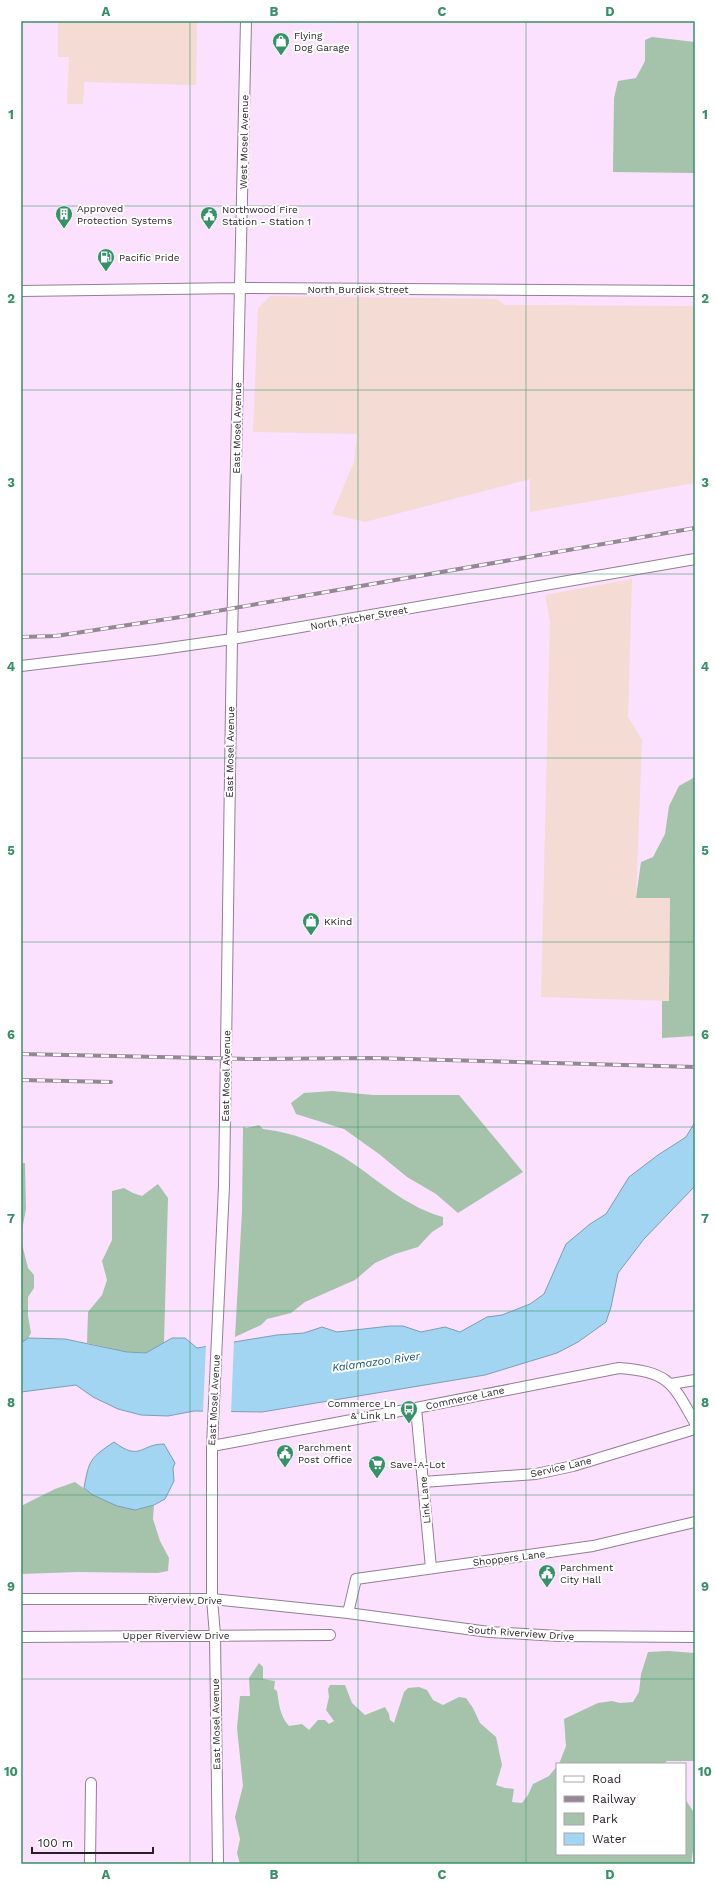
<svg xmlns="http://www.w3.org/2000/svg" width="716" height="1885" viewBox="0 0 716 1885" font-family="'Work Sans',sans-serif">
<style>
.industrial{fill:#f4dbd3}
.green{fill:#a5c3aa}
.water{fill:#a1d5f1;stroke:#7c9eb5}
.pier{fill:#fbe1fd}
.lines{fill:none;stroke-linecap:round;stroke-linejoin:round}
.minor-casing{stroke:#947d97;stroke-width:12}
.minor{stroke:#fff;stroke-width:10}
.rail-casing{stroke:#978598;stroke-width:4}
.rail{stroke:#fff;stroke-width:2.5;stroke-dasharray:8;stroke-linecap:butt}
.grid{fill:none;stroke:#369167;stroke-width:1;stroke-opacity:0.55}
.labels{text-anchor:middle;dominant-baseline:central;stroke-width:4;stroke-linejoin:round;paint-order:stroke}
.poi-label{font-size:10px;fill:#271e28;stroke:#fff;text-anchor:start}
.street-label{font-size:10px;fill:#271e28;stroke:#fff}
.water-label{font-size:11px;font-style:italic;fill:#0f526d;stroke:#fff}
.neatline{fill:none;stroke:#369167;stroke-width:1.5}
.grid-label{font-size:13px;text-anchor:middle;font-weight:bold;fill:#369167}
</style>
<rect width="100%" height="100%" fill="#fbe1fd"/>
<path class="industrial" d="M58,21H197L196,85L84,82L83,104H67L69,57H58Z
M270,296L497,299L504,305L695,306V483L530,512V479L365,522L332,514L354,462L357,434L253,432L258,308Z
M632,579L628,717L642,740L636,898L670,897L669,1001L541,997L550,621L545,595Z"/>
<path class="green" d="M652,37L695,42V173L613,172L614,98L618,81L636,78L645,61V40Z
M695,777V1036L662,1038V1001H669L670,898H636L641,862L653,857L665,834L669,806L679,786Z
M332,1091L373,1095H459L523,1172L458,1213L436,1194L407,1177L379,1154L344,1129L296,1114L291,1103L304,1093Z
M259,1125L263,1129C298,1133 333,1148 361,1169C387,1188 411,1208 443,1217V1225L432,1232L418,1247L395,1254L375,1263L355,1280L305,1302L291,1313L267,1319L261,1325L235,1337L242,1211L243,1127L247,1128Z
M21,1163H25L26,1209L21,1235Z
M158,1184L168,1198L164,1343L146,1353L127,1352L87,1343L88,1312L102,1295L107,1280L102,1261L112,1240V1191L124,1188L133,1193L142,1196Z
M21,1240L28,1268L34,1275V1288L28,1297V1316L31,1333L28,1338L21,1343Z
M75,1482L93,1495L135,1510L154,1505L153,1519L160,1541L169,1558L168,1571L158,1573L78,1572L21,1574V1506L55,1489Z
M668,1651L695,1653V1761H667L663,1764H559L566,1746L564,1719L598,1703L612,1701L620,1703L633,1702L639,1692L641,1674L648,1652Z
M259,1663L263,1667V1679L275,1681L274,1689L277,1691C279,1704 280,1716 289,1726L302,1724L309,1730L318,1720H325L329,1724L334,1721L326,1710L329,1697L328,1689L330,1685H345L352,1703L365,1715L385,1707L389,1714L390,1720L394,1723L404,1692L408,1688L419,1687L427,1690L433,1700L443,1705L459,1697L466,1698L473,1708L480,1723L496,1737L502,1765L496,1785L505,1788L514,1789L512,1802L522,1803L528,1795L533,1784L549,1776L557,1766V1854H685V1799L693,1811V1851L691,1864H240L237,1853L240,1839L235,1817L243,1786L237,1728L240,1696H250L249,1678Z"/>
<path class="water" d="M695,1122V1186L644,1239L618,1273L611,1307L606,1322L578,1342L557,1353L485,1375L262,1412L194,1411L168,1416L141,1415L118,1409L93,1397L76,1385L21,1392V1343L28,1338L65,1339L127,1352L146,1353L172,1338H185L197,1348L277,1335L304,1333L322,1327L337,1332L390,1326H403L421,1332L445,1327L460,1332L487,1317L502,1315L530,1304L544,1294L566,1244L590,1224L606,1214L629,1177L658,1155L686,1137Z
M114,1442C141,1462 140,1444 164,1444L175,1463L173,1468L174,1481L165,1499L154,1505L135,1510L117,1506L93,1495L84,1488C89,1460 90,1458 114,1442Z"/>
<path class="pier" d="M234,1340L231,1413L203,1412L206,1344Z"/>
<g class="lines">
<g class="minor-casing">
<path id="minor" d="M21,291L240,288L695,291
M21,666L155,650L232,639L695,559
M671,1384L695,1380
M416,1408L431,1568
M212,1446L416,1408L619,1368C669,1372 672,1382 695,1423
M423,1482L536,1474L573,1466L695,1429
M21,1599H212L348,1613L489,1632L559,1636L695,1637
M348,1613L356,1579L593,1546L695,1522
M21,1637L330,1635
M90,1864L91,1783
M218,1864L215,1635L212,1599V1446L224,1186L232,639L246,21"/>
</g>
<use href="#minor" class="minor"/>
<g class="rail-casing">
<path id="rail" d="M21,637L56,636L194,615L695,528
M21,1054L251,1059L372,1058L695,1067
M21,1080L111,1082"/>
</g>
<use href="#rail" class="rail"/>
</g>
<path class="grid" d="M190,21V1864M358,21V1864M526,21V1864M21,206H695M21,390H695M21,574H695M21,758H695M21,942H695M21,1127H695M21,1311H695M21,1495H695M21,1679H695"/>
<defs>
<g id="shop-pin" transform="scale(0.9)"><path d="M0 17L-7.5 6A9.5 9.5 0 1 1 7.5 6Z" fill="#369167" stroke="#fff"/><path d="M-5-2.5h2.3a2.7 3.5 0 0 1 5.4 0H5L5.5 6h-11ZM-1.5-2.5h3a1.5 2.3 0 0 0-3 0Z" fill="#fff"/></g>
<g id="building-pin" transform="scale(0.9)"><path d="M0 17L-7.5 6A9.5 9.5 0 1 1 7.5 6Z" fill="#369167" stroke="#fff"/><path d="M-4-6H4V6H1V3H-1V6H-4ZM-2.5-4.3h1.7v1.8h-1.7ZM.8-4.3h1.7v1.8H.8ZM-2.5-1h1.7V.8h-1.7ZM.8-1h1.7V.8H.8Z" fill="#fff"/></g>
<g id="civic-pin" transform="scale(0.9)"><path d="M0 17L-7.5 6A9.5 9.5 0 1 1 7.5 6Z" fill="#369167" stroke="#fff"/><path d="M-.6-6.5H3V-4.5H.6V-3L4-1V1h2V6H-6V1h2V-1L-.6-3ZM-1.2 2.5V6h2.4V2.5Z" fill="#fff"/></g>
<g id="fuel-pin" transform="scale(0.9)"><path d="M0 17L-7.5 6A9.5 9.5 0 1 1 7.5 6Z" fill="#369167" stroke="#fff"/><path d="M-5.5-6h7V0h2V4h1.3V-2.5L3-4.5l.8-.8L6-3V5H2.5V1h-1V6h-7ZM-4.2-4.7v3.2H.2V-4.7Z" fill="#fff"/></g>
<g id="bus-pin" transform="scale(0.9)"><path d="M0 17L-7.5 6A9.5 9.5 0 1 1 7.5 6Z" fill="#369167" stroke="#fff"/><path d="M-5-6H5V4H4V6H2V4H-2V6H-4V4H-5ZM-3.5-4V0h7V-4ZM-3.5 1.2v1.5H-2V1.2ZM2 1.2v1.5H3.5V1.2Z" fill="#fff"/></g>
<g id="supermarket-pin" transform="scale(0.9)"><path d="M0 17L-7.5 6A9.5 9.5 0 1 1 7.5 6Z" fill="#369167" stroke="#fff"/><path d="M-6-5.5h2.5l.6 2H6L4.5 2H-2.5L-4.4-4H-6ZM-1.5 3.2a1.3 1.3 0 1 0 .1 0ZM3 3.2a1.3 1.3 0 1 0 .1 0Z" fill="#fff"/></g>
</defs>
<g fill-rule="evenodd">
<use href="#shop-pin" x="281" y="41"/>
<use href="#building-pin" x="64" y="214"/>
<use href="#civic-pin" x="209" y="215"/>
<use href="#fuel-pin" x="106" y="257"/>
<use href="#shop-pin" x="311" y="921"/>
<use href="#bus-pin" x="409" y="1409"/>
<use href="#civic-pin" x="285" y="1453"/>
<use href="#supermarket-pin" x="377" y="1464"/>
<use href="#civic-pin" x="547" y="1573"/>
</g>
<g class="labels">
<g class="poi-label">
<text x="294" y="35">Flying<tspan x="294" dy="12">Dog Garage</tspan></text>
<text x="77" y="208">Approved<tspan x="77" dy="12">Protection Systems</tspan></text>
<text x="222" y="209">Northwood Fire<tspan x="222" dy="12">Station - Station 1</tspan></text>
<text x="119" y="257">Pacific Pride</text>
<text x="324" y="921">KKind</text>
<text x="396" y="1403" text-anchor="end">Commerce Ln<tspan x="396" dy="12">&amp; Link Ln</tspan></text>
<text x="298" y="1447">Parchment<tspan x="298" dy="12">Post Office</tspan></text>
<text x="390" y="1464">Save-A-Lot</text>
<text x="560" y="1567">Parchment<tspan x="560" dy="12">City Hall</tspan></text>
</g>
<g class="street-label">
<text transform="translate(244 142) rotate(-89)">West Mosel Avenue</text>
<text x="358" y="289">North Burdick Street</text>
<text transform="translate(237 428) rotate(-89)">East Mosel Avenue</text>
<text transform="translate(359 618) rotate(-10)">North Pitcher Street</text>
<text transform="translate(230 752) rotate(-89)">East Mosel Avenue</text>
<text transform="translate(226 1076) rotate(-89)">East Mosel Avenue</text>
<text transform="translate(465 1398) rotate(-12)">Commerce Lane</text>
<text transform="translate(214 1400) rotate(-87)">East Mosel Avenue</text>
<text transform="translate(561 1467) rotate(-13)">Service Lane</text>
<text transform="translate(425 1500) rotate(-95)">Link Lane</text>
<text transform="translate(509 1558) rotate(-7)">Shoppers Lane</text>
<text transform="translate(185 1600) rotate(1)">Riverview Drive</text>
<text transform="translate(521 1633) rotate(4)">South Riverview Drive</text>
<text x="176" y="1635">Upper Riverview Drive</text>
<text transform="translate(216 1724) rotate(-91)">East Mosel Avenue</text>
</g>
<g class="water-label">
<text transform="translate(376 1362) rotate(-8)">Kalamazoo River</text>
</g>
</g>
<rect width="716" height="1885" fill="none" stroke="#ffffff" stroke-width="44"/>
<rect x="556" y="1763" width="130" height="92" fill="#ffffff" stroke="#a9a5a9"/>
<rect x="564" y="1776" width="20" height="6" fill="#ffffff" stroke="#a9a5a9"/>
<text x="592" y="1783" font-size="12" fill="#271e28">Road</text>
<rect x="564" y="1796" width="20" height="6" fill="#978598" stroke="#a9a5a9"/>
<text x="592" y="1803" font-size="12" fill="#271e28">Railway</text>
<rect x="564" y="1813" width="20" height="12" fill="#a5c3aa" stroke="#a9a5a9"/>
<text x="592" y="1823" font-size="12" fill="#271e28">Park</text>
<rect x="564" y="1833" width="20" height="12" fill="#a1d5f1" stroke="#a9a5a9"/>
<text x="592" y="1843" font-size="12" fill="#271e28">Water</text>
<path d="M32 1847v6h121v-6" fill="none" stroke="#271e28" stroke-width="2"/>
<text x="38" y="1847" font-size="12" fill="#271e28" stroke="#ffffff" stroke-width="3" paint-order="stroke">100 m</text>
<rect x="22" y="22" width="672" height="1841" class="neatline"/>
<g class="grid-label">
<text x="106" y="16">A</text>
<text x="274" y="16">B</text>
<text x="442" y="16">C</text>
<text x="610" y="16">D</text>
<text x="11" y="119">1</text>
<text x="705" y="119">1</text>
<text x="11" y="303">2</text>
<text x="705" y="303">2</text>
<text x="11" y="487">3</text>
<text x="705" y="487">3</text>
<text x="11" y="671">4</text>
<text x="705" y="671">4</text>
<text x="11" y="855">5</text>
<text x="705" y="855">5</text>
<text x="11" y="1039">6</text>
<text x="705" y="1039">6</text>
<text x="11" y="1223">7</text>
<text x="705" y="1223">7</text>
<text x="11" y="1407">8</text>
<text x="705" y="1407">8</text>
<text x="11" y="1591">9</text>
<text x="705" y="1591">9</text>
<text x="11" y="1776">10</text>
<text x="705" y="1776">10</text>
<text x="106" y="1879">A</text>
<text x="274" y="1879">B</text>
<text x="442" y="1879">C</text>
<text x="610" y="1879">D</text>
</g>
</svg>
